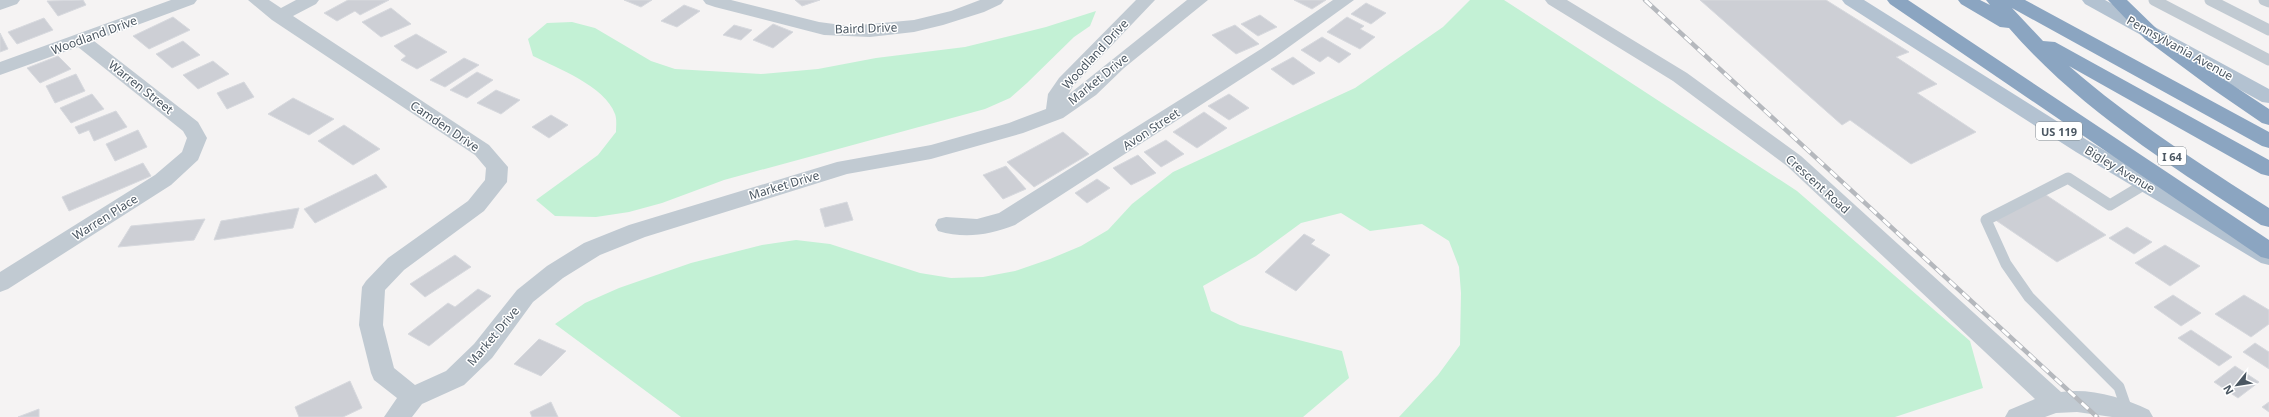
<svg xmlns="http://www.w3.org/2000/svg" width="2269" height="417" viewBox="0 0 2269 417" font-family="'Noto Sans',sans-serif">
<style>
.green{fill:#c3f1d5}
.building{fill:#cdcfd5;stroke:#d7d9de}
.lines{fill:none;stroke-linecap:round;stroke-linejoin:round}
.lane{stroke:#c1cad2;stroke-width:11}
.street{fill:#c1cad2;fill-rule:evenodd}
.primary{fill:#b3c2d1;fill-rule:evenodd}
.highway{fill:#8ba5c1;fill-rule:evenodd}
.rail-casing{stroke:#b5b8bd;stroke-width:4.5}
.rail{stroke:#fff;stroke-width:3;stroke-dasharray:9;stroke-linecap:butt}
.labels{text-anchor:middle;dominant-baseline:central;stroke-width:3;stroke-linejoin:round;paint-order:stroke}
.shield{fill:#fff;stroke:#808990;stroke-width:1}
.shield-label{font-size:11px;font-weight:bold;fill:#4a5661}
.street-label{font-size:12px;fill:#4a5661;stroke:#fff}
</style>
<rect width="100%" height="100%" fill="#f5f3f3"/>
<path class="green" d="M1470,0H1504L1797,191L1970,341L1983,388L1895,417H1399L1438,375L1460,345L1461,293L1459,267L1449,241L1422,224L1370,231L1341,213L1301,223L1256,256L1203,286L1211,311L1240,325L1342,351L1349,378L1303,417H681L555,324L585,303L619,288L691,263L762,245L796,240L830,244L920,273L951,278L983,277L1015,271L1050,259L1081,246L1108,230L1132,204L1173,172L1355,88L1443,27Z
M1096,11L1090,26L1074,37L1027,83L1010,98L985,109L724,180L662,203L629,212L596,217L555,216L536,200L598,155L616,132C616,127 617,119 615,114C605,86 557,68 533,56L528,39L547,23L572,22L595,28L651,61L675,69L761,74L818,69L876,58L965,47L1046,27Z"/>
<path class="building" d="M83,0L86,5L58,16L47,1Z
M348,0H389L360,15L355,11L337,21L324,13Z
M624,0H652L641,7Z
M795,0H820L802,6Z
M1294,0H1326L1312,9Z
M1700,0H1826L1909,52L1896,57L1937,84L1917,93L1976,132L1911,164L1850,120L1842,125Z
M1366,3L1386,13L1371,24L1351,14Z
M684,5L700,11L677,27L661,21Z
M391,8L411,24L381,37L362,22Z
M1260,15L1277,27L1258,36L1241,24Z
M173,17L190,30L149,49L133,36Z
M1347,17L1364,26L1360,29L1375,37L1360,49L1327,32Z
M44,18L53,30L17,44L8,32Z
M773,24L793,32L773,48L753,40Z
M734,25L752,30L741,40L723,35Z
M1235,25L1259,44L1236,54L1212,35Z
M0,33L8,49L0,52Z
M416,34L447,52L417,69L401,60L406,56L394,46Z
M1322,37L1351,54L1339,63L1328,56L1320,62L1301,50Z
M183,41L200,55L172,68L156,54Z
M58,56L71,69L40,83L27,68Z
M1293,57L1315,73L1293,85L1271,69Z
M464,58L479,65L445,87L430,80Z
M213,61L229,74L198,89L183,75Z
M477,72L493,80L467,98L450,90Z
M76,74L85,91L55,103L46,86Z
M244,82L254,97L227,109L217,93Z
M496,90L520,100L501,114L477,103Z
M92,94L104,109L71,123L60,108Z
M1229,94L1249,108L1229,120L1208,106Z
M293,98L334,119L309,135L268,114Z
M116,111L127,127L94,141L89,130L79,134L75,127Z
M1204,112L1227,128L1197,148L1173,132Z
M551,115L568,125L549,138L532,127Z
M344,125L380,149L353,165L318,141Z
M138,130L147,147L115,161L106,144Z
M1063,132L1089,154L1034,187L1007,162Z
M1166,140L1184,154L1161,167L1144,152Z
M1138,155L1156,173L1131,185L1113,168Z
M143,163L151,176L69,211L62,197Z
M1006,166L1026,189L1003,199L983,175Z
M376,174L387,187L315,223L304,209Z
M1097,179L1110,188L1087,203L1075,193Z
M2043,193L2106,235L2057,262L1994,219Z
M847,202L853,220L825,227L820,209Z
M299,208L293,228L214,240L221,221Z
M205,219L194,240L118,247L131,226Z
M2127,227L2152,242L2134,254L2109,238Z
M1304,234L1315,240L1311,244L1330,255L1296,291L1265,272Z
M2165,245L2200,266L2170,286L2135,263Z
M455,255L471,267L425,297L410,284Z
M478,289L491,296L429,346L408,334L448,303L455,307Z
M2173,295L2201,313L2181,326L2154,307Z
M2244,295L2269,310V324L2251,337L2215,314Z
M2191,330L2232,357L2219,366L2178,338Z
M539,339L566,351L541,376L514,364Z
M2255,343L2269,352V369L2243,352Z
M2235,366L2259,382L2238,398L2214,382Z
M350,381L362,408L343,417H299L295,407Z
M551,402L558,417H532L530,412Z
M2269,402V412L2262,407Z
M39,409V417H18Z"/>
<g class="lines">
<path class="lane" d="M2154,0L2269,60
M2210,0L2269,30
M2264,0L2269,2
M2127,410L2119,387L2029,297L2006,264L1986,220L2068,178L2110,205L2145,184"/>
<path class="street" d="M0,0H20L17,4L0,10Z
M171,0H197L194,4L94,41L198,122L207,138L198,160L171,185L8,289L0,292V272L155,175L182,152L187,138L183,131L78,47L0,75V62Z
M248,0H269L281,8L296,0H319L316,4L293,16L489,145L508,167L507,182L484,211L404,270L385,290L383,325L394,368L415,385L446,371L474,344L517,290L547,266L584,243L629,225L837,162L931,145L1009,123L1046,109L1048,94L1059,78L1136,0H1155L1073,86L1068,95L1187,0H1208L1124,68L1096,95L1063,118L1023,133L931,159L847,174L645,237L600,255L563,278L533,302L492,358L464,385L422,404L412,417H384L397,398L374,380L371,373L359,325L362,287L366,281L388,258L468,201L485,180L486,168L475,155L272,20Z
M703,0H731L819,22L849,26L914,20L951,11L980,0H1004L1001,4L984,12L943,25L914,32L870,37L824,35L715,7L706,4Z
M1333,0H1354L1275,57L1015,225C989,235 965,239 938,231L935,225L938,219L946,217L977,219L999,213L1261,49Z
M1545,0H1567L1687,73L1801,156L2061,392C2091,388 2122,397 2149,410L2153,417H2112L2077,412L2056,413L2045,417H2005L2009,410L2035,399L1787,166L1673,81L1548,4Z"/>
<path class="primary" d="M1842,0H1864L2090,142L2269,246V265L2261,263L2076,152L1845,4Z
M2082,0H2105L2269,89V103L2262,102L2085,4Z"/>
<path class="highway" d="M1887,0H1908L2269,240V259L2261,257L1890,4Z
M1958,0H1980L1990,5L1986,0H2025L2269,132V148L2262,146L2012,8L2043,41L2055,42L2269,160V176L2261,174L2069,66C2131,120 2200,164 2269,208V227L2261,225C2173,167 2079,109 2009,28L2000,27L1961,4Z
M2108,0H2127L2159,31L2225,80L2269,109V125L2262,123L2211,88L2145,39Z"/>
<g class="rail-casing">
<path id="rail" d="M1645,0L2097,417"/>
</g>
<use href="#rail" class="rail"/>
</g>
<g class="labels">
<g class="shield">
<rect x="2036" y="122" width="46" height="18" rx="3"/>
<rect x="2158" y="147" width="28" height="18" rx="3"/>
</g>
<g class="shield-label">
<text x="2059" y="131">US 119</text>
<text x="2172" y="156">I 64</text>
</g>
<g class="street-label">
<text transform="translate(866 28) rotate(-2)">Baird Drive</text>
<text transform="translate(94 35) rotate(-20)">Woodland Drive</text>
<text transform="translate(2180 48) rotate(29)">Pennsylvania Avenue</text>
<text transform="translate(1095 54) rotate(-47)">Woodland Drive</text>
<text transform="translate(1098 79) rotate(-39)">Market Drive</text>
<text transform="translate(141 87) rotate(38)">Warren Street</text>
<text transform="translate(445 126) rotate(34)">Camden Drive</text>
<text transform="translate(1151 129) rotate(-33)">Avon Street</text>
<text transform="translate(2120 169) rotate(31)">Bigley Avenue</text>
<text transform="translate(1818 184) rotate(42)">Crescent Road</text>
<text transform="translate(784 185) rotate(-17)">Market Drive</text>
<text transform="translate(105 217) rotate(-32)">Warren Place</text>
<text transform="translate(493 336) rotate(-50)">Market Drive</text>
</g>
</g>
<g transform="translate(2237 385) rotate(240)" stroke="#ffffff" stroke-width="3" paint-order="stroke">
<path d="M0-3L7 15L0 10L-7 15Z" fill="#4a5661"/>
<text y="-6" font-size="11" font-weight="bold" text-anchor="middle" fill="#4a5661">N</text>
</g>
</svg>
